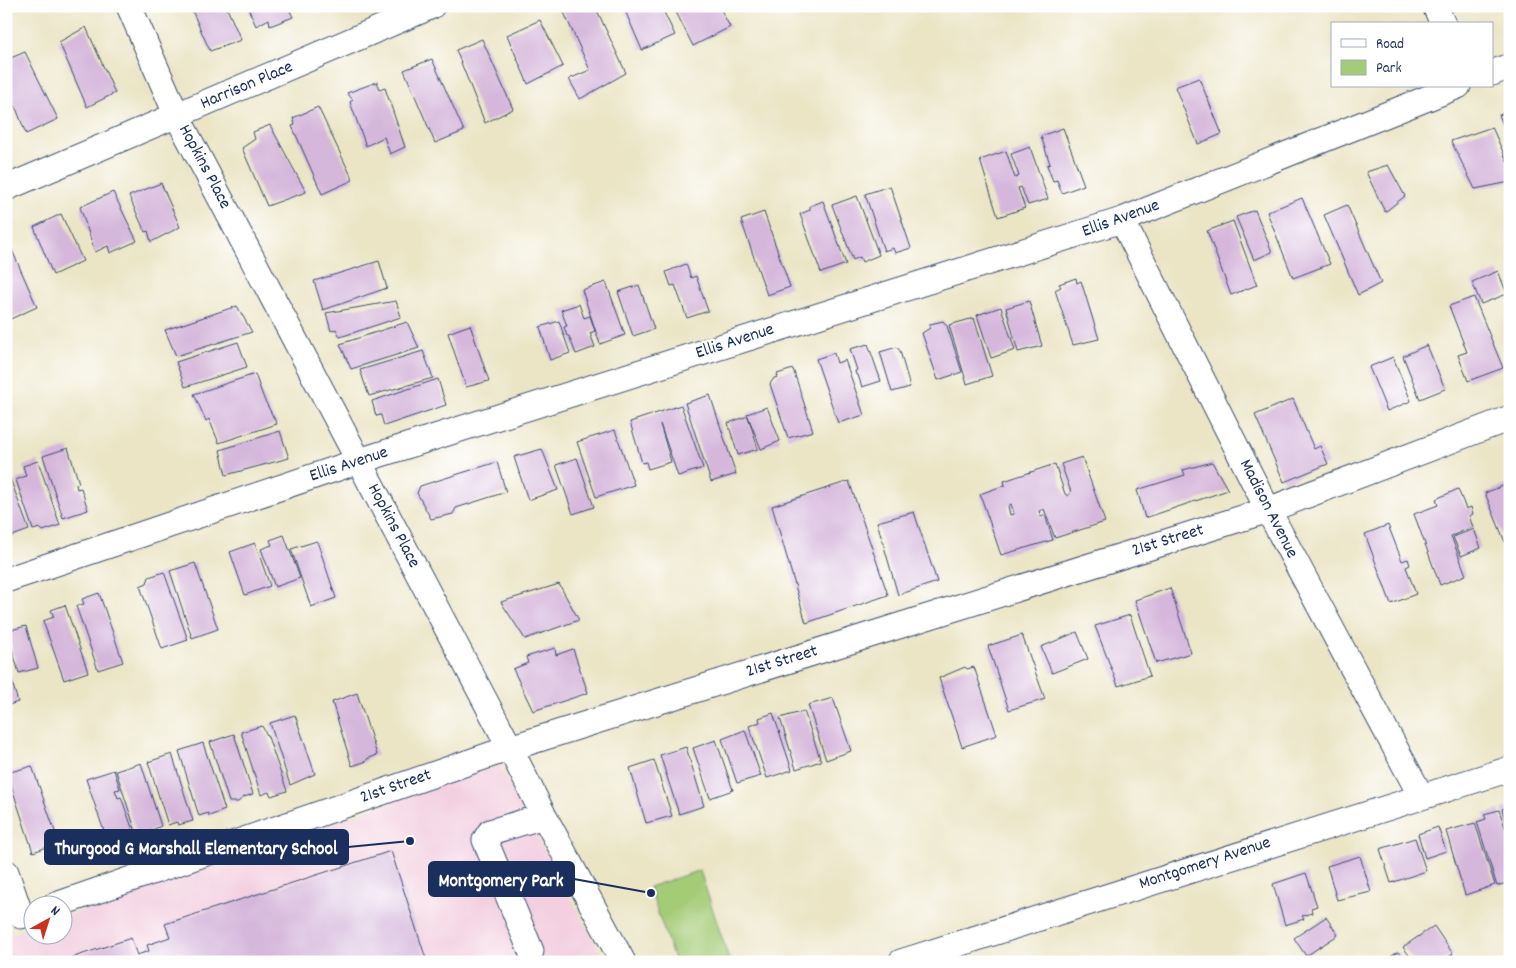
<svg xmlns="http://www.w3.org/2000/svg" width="1516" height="968" viewBox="0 0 1516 968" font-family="Dekko,sans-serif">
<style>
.built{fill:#f3cfdf}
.green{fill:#a4cb76;stroke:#607d6a}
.building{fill:#d5b7db;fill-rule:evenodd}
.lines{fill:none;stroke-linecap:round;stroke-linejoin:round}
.minor-casing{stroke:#3a4a6e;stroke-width:27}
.minor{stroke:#fff;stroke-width:25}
.labels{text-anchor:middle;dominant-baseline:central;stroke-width:5;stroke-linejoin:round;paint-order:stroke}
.street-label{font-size:18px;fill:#1b2f5e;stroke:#fff}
.leader{fill:none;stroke:#1b2f5e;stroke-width:2}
.callout-dot{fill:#1b2f5e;stroke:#fff;stroke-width:2}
.callout{fill:#1b2f5e;stroke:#1b2f5e;stroke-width:2}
.callout-label{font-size:19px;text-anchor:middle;font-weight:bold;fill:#fff}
</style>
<rect width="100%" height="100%" fill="#fff"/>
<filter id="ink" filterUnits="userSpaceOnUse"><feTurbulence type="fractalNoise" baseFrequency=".02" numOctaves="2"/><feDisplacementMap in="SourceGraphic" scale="10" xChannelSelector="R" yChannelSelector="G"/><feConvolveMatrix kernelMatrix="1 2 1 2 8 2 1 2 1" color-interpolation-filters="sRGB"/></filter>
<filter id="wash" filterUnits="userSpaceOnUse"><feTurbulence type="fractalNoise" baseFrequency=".0096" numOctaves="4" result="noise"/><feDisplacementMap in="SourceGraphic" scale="20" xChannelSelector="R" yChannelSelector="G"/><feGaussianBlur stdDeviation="1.12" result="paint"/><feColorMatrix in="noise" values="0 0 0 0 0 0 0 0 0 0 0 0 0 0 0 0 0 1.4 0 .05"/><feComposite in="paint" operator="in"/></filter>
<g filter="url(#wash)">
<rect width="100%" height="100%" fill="#ebe5c6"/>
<path class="built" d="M499,765L605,962H6V936L32,927V936H62L63,917Z"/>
<path class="green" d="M701,870L700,871L730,962H675L649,887Z"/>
<g id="blocks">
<path class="building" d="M190,6H226L241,40L210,51Z
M247,6H297V7L289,9L293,17L270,26L269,19L256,26Z
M561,6H595L626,73L580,99L569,79L590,70Z
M623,6H661L675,35L642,50Z
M673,6H719L730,27L693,46Z
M540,20L563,66L528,84L507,35Z
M86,27L115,93L87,107L59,42Z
M482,39L513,109L485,123L456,50Z
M25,52L58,119L26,134L6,82V60Z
M432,59L464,131L435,143L404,70Z
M1199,78L1222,134L1198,144L1175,87Z
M377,82L379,90L385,88L405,147L390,154L384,137L366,146L350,102L353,100L347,93Z
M318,107L353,180L322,194L292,126L295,125L293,118Z
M1510,111V141L1499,115Z
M270,125L306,192L267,206L242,148L255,139L253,132Z
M1492,127L1510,168V182L1475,189L1451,141Z
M1063,128L1084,185L1062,193L1057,180L1053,181L1047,165L1050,164L1041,136Z
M1030,147L1048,199L1028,205L1021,187L1018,188L1025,208L998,217L980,160L1006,151L1015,178L1019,176L1011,154Z
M1388,165L1405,196L1385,212L1366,172Z
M161,183L180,227L151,242L148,231L145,232L129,196Z
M890,186L911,248L895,253L893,248L884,251L865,194Z
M113,192L137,241L110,253L108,246L95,252L80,207Z
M857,196L879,255L862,262L860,257L853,260L832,205Z
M1302,198L1330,264L1293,278L1267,212Z
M823,201L846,264L821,273L800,214L810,210V206Z
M1347,205L1381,283L1358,295L1324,215Z
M1255,210L1272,252L1254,260L1236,217Z
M764,212L790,287L767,295L741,220Z
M61,214L83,261L53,275L34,227Z
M1233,221L1257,285L1231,295L1207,231Z
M12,250L37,307L6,321V253Z
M379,261L387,288L323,310L314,281Z
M686,264L691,278L696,276L708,311L687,318L675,285L671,286L666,272Z
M1498,271L1507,294L1481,304L1472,282Z
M1076,278L1077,283L1081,281L1099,339L1073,345L1055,290L1061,287L1059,284Z
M606,282L625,335L600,344L582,290Z
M639,285L654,329L633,336L618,292Z
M1474,297L1503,368L1468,381L1458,355L1467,352L1449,306Z
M396,301L401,317L340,337L336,329L331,331L326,313Z
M1029,301L1042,346L1018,352L1006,308Z
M579,304L584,318L590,316L595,331L590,333L595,347L576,354L569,336H567L564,327L567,326L561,310Z
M237,306L252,332L176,356L165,330Z
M1001,307L1015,350L991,358L977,315Z
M974,318L992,376L967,384L949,325Z
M559,321L570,353L550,360L540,327Z
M943,321L947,326L962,372L938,380L922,333L930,328V324Z
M407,322L419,348L351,369L340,344Z
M470,325L489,381L466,387L448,333Z
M238,342L247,367L185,387L176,362Z
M868,344L881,381L862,387L858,375H856L855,371L857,370L850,349Z
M1427,345L1445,389L1420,399L1403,356Z
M897,347L900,351L910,387L892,392L880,352Z
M423,351L433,378L369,396L360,370Z
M834,353L837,363L845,360L864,415L838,423L816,359Z
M1393,357L1411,401L1387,411L1369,367Z
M793,369L813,431L788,438L770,384L774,378L778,377L777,374Z
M255,374L264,399L277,424L219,443L209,419L206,421L194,394Z
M438,379L446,405L384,426L381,415L376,416L372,401Z
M710,395L736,474L711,482L685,403Z
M1293,399L1314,449L1320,446L1328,464L1284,482L1255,415Z
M681,405L703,468L678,476L660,424L671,462L648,469L646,462L642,463L630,422Z
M767,407L780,441L761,449L747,414Z
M748,416L758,449L738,455L728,423Z
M615,430L634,485L596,497L577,442Z
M280,431L289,458L226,475L220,450Z
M68,448L79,483L76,484L77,489L81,488L88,510L63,518L43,456Z
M542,449L558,490L528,500L514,457Z
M1082,457L1105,522L1055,538L1044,509L1039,511L1041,517L1045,515L1053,540L1001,555L980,494L1005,485L1004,481L1055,464L1065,494L1068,496L1071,492L1061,464ZM1011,504L1014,514L1010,515L1008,506Z
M577,458L594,507L573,514L556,465Z
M38,461L60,525L43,531L40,528L33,530L16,480L26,476L23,466Z
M497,462L506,492L456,508L453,514L431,519L417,493L420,486Z
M1212,462L1228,490L1145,518L1137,490L1185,475L1183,470Z
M6,467L29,530L12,536L11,532L6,534Z
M849,481L888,595L806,623L772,506Z
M1510,483V540L1505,542L1485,493Z
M1458,489L1466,509L1471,507L1473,514L1469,516L1473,527L1451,536L1466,575L1440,585L1414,514L1438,505L1436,499Z
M914,512L937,582L898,595L877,522Z
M1388,525L1402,561L1408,559L1410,565L1406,567L1416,594L1391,604L1365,534Z
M1474,529L1481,548L1461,556L1453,537Z
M284,535L300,578L275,587L261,549L272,545L270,540Z
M317,541L336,598L311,607L291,549Z
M255,543L270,586L245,595L230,552Z
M195,563L218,629L192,638L170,571Z
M164,572L188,640L162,649L140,586L147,583L149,577Z
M559,584L579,620L525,639L501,602Z
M1170,588L1191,653L1156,663L1135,600Z
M99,593L123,662L98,670L76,606L84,604L82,599Z
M65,605L88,672L64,680L43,621L54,617L51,610Z
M1130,615L1150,676L1118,686L1095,626Z
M26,626L38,668L19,673L7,631Z
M1077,632L1088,659L1052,673L1041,647Z
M1022,635L1045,699L1009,710L988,646Z
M555,648L556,655L573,649L588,693L533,711L513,669L528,663L526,657Z
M7,665L18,702L6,706V666Z
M965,667L967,669L974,667L997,735L962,747L939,678Z
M357,693L377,755L367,759V761L352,766L332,702Z
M833,698L851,751L826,760L808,705Z
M804,711L821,761L796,769L780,718Z
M773,713L792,770L767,778L749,726L760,722L759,718Z
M295,715L315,774L290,785L270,723Z
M262,726L268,737L287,791L271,796L269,792L261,795L241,732Z
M745,730L761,776L737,783L722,739Z
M234,734L253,794L244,797L238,802H229L210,742Z
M716,740L733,790L710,798L693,748Z
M203,743L225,810L209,816L208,813L199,816L179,751Z
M686,747L704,806L679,814L660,755Z
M172,754L193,821L178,825L177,822L168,825L148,762Z
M654,760L672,816L646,823L630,768Z
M141,763L161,826L142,835L136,832L116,771Z
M32,766L59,843L33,852L7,773Z
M114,770L120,789L115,790L118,798L121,797L135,836L111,844L107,840L86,779Z
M1510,800V832H1509L1502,809L1508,807L1507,801Z
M1499,810L1510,841V882L1497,886L1477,822L1486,819L1484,814Z
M1475,823L1495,885L1465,895L1446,831Z
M1438,827L1446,851L1425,858L1418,834Z
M1415,838L1426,871L1391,883L1380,849Z
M391,851L427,962H59L131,938L137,955L149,951L147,945L170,937L165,924Z
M1360,856L1371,892L1337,900L1327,866Z
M1306,873L1317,906L1311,908L1312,913L1302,916L1304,919L1285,925L1273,884Z
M1326,917L1338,935L1306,956L1294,938Z
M1434,926L1453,954L1441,962H1414L1403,947Z
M1398,952L1405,962H1383Z"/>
</g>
</g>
<g filter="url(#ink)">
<use href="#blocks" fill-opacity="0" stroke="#3a4a6e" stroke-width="1"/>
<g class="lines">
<g class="minor-casing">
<path id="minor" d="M129,6L177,116L510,748L544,816L623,962
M1435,6L1443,24
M1492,73L1510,66
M6,188L432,6
M1122,220L1268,510L1421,796
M6,580L359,461L1122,220L1458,86
M6,872L21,916
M53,906L510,748L1268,510L1510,418
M531,951L485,840L490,832L544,816
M901,962L1510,769"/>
</g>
<use href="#minor" class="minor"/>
</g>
</g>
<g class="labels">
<g class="street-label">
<text transform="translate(247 86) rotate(-23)">Harrison Place</text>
<text transform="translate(204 167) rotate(62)">Hopkins Place</text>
<text transform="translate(1121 219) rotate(-20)">Ellis Avenue</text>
<text transform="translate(735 342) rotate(-18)">Ellis Avenue</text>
<text transform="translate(349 465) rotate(-18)">Ellis Avenue</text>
<text transform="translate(1268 509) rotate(63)">Madison Avenue</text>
<text transform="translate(393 526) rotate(62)">Hopkins Place</text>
<text transform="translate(1168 541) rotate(-17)">21st Street</text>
<text transform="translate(782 662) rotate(-17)">21st Street</text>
<text transform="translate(396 787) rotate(-19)">21st Street</text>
<text transform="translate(1205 864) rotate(-18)">Montgomery Avenue</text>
</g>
</g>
<path class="leader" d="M410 841L348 847M651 893L574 879"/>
<g class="callout-dot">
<circle cx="410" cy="841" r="5"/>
<circle cx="651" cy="893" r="5"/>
</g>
<g class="callout">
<rect x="45" y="830" width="303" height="34" rx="5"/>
<rect x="429" y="862" width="145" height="34" rx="5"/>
</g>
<g class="callout-label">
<text x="196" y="854">Thurgood G Marshall Elementary School</text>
<text x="501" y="886">Montgomery Park</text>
</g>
<rect width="1516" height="968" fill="none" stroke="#fff" stroke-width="25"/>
<rect x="1331" y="22" width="162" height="65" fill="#ffffff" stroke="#a4acbf"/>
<rect x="1341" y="39" width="25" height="8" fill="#ffffff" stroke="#a4acbf"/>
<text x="1376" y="48" font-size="15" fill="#1b2f5e">Road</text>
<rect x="1341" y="60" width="25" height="15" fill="#a4cb76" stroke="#a4acbf"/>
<text x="1376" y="72" font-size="15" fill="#1b2f5e">Park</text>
<g transform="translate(48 920) rotate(39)"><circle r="24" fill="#ffffff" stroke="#a4acbf"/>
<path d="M0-4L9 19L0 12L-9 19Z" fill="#c8321e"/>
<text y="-8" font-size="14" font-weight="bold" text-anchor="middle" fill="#1b2f5e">N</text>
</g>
</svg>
